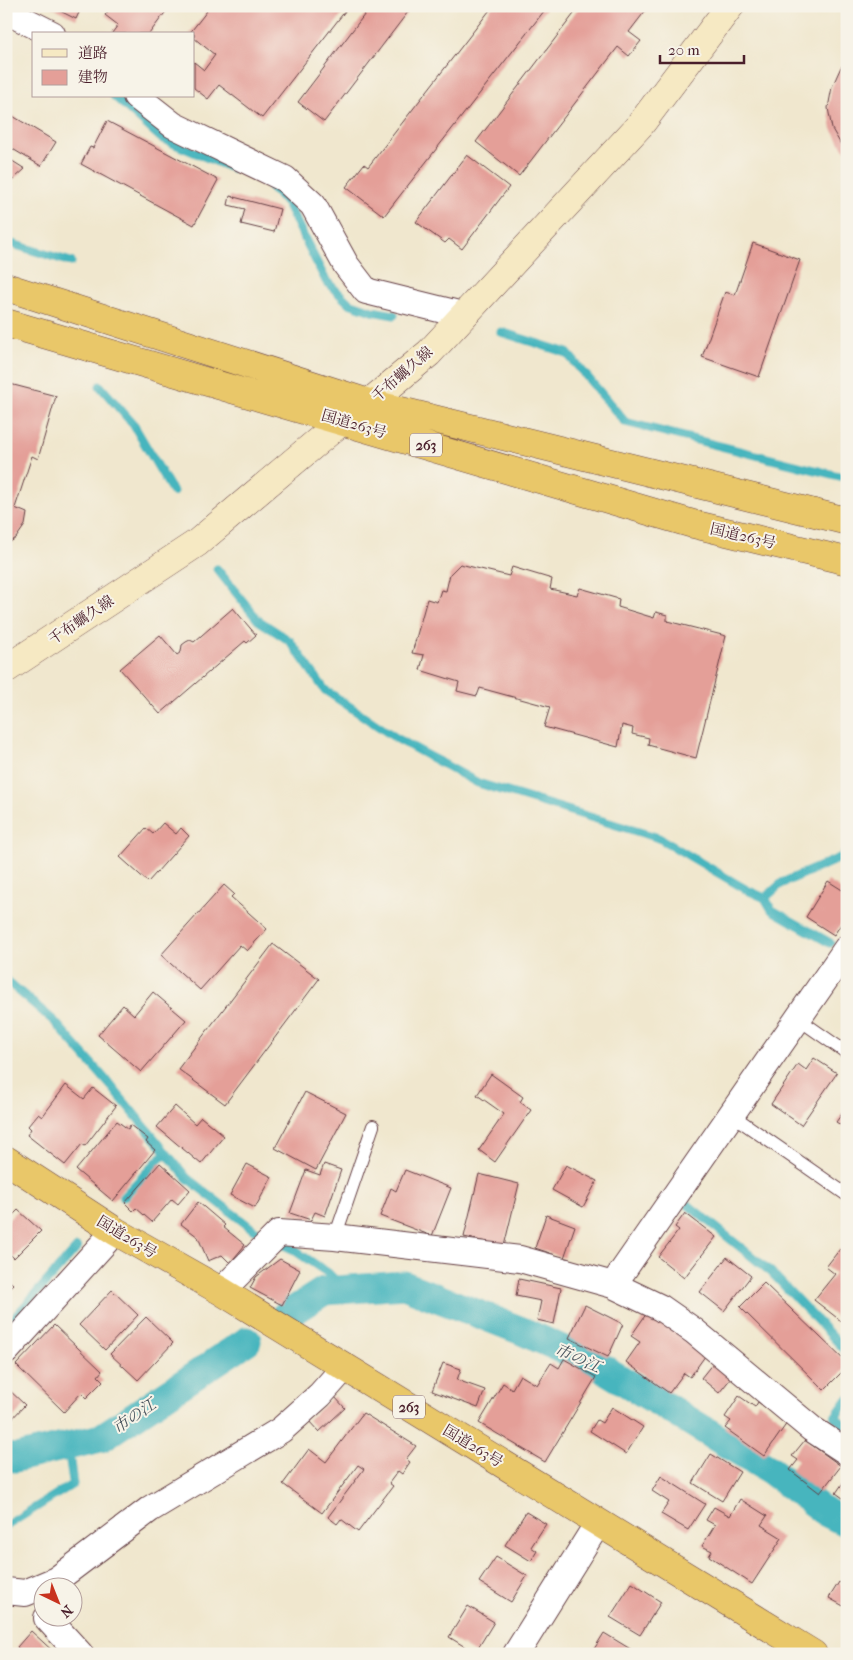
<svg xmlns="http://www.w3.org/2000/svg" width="853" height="1660" viewBox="0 0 853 1660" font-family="'IM FELL French Canon','Noto Serif JP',serif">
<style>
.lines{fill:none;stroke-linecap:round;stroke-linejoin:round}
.stream{stroke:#46b5be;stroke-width:9}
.canal{stroke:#46b5be;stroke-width:29}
.building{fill:#e49f98}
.lane-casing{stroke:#633d43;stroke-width:14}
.street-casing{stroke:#633d43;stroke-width:28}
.secondary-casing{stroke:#633d43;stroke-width:29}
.highway-casing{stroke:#633d43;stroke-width:29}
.lane{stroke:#fff;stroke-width:12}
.street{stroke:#fff;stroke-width:26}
.secondary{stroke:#f6e9c3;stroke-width:28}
.highway{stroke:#e9c769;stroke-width:28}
.labels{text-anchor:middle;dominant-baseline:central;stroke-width:4;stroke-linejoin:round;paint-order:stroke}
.shield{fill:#f7f3e8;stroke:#7e5f64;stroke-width:1}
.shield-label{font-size:14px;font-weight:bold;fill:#4a1f2b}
.street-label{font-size:15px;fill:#4a1f2b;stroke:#f7f3e8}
.water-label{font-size:16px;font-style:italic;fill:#49545e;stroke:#f7f3e8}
</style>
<rect width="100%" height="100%" fill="#f7f3e8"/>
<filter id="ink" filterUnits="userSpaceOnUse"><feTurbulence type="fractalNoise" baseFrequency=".02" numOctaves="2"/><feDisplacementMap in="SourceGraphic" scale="10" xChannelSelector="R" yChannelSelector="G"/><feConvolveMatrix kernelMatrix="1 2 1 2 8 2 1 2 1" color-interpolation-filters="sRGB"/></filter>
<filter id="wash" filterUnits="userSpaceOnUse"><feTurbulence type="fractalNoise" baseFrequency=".0096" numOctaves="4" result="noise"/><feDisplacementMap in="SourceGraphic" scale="20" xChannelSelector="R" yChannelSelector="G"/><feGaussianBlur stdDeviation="1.12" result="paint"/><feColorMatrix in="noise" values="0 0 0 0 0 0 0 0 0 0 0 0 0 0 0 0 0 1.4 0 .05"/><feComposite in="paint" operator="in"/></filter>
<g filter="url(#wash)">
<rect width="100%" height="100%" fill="#f0e7ce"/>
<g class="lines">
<path class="stream" d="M114,96L161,138L232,168
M263,180L266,182L287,203L326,281L349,303L372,311L394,315
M6,242L71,262
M501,332L567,353L625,422L847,478
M100,386L133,424L173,492
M217,569L258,620L290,641L325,690L396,738L478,783L659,838L747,890L765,898L772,910L830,943
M765,898L782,883L842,857L847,852
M6,980L54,1021L112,1087L187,1178L254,1230L294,1250L328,1273L344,1289
M123,1197L166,1152
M687,1204L771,1272L847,1352
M6,1327L77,1248
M847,1400L835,1417L847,1427
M6,1526L73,1484L68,1446"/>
<path class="canal" d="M285,1316L324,1291L404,1285L522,1331L599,1366L770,1470L825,1512L847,1523
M6,1457L16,1458L101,1438L247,1341"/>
</g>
<g id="blocks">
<path class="building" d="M50,6H82L76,19Z
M112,6H170L149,34H114L112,33L118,25L105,15Z
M201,6H349L262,118L219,85L208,99L194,88V62L204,70L215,55L194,38V34H189L207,11Z
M371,6H409L411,8L324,122L298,102Z
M493,6H548L384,216L346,187L364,164L368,167Z
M580,6H649L629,32L641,41L629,56L618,47L519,176L476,142Z
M847,62V152L843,148L832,129L828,108L832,87L841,67Z
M6,112L56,142L41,166L6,145Z
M107,121L218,180L194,225L81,164L90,147L93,148Z
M467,155L509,187L462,249L449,239L445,243L416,222Z
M6,157L25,169L6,186Z
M230,196L280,209L274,232L241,224L245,209L228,205Z
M753,243L800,260L759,377L702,357L725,292L735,295Z
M6,383L56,396L38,459L32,456L15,508L27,513L25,525L16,538L6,545Z
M460,564L509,576L512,567L552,579L550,589L577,595L580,588L619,599L618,607L654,618L656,612L667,615V621L726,636L696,758L648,745L649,738L632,734L633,728L622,725L618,747L544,727L550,707L480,688L477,696L457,691L459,682L420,670L424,655L412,653L427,599L437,602L441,590L446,591L450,574Z
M233,608L256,635L247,643L245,641L160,714L120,669L160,635L177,655L181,652L182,645L186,642L190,640L194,642Z
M163,823L176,834L181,828L189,836L148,882L120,857L146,828L153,834Z
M828,881L847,893V915L834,935L806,917Z
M224,885L234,894L231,897L267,929L247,951L240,945L200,990L161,955Z
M273,944L319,979L225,1104L178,1069Z
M153,992L186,1020L141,1072L98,1035L123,1005L134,1015Z
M814,1058L837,1073L801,1125L771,1104L798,1064L806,1070Z
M491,1074L523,1097L520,1102L531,1110L495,1162L479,1150L504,1114L477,1095Z
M66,1085L84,1099L93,1088L116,1106L85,1146L82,1144L65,1165L27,1135L31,1129L28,1126L38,1114L42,1117Z
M305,1092L346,1113L316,1170L275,1148Z
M175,1106L195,1124L201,1117L224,1136L201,1164L157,1127Z
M847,1107V1129L836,1122Z
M117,1121L128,1129L130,1125L148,1139L146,1142L155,1150L113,1201L76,1170Z
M160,1163L190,1190L178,1204L172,1199L152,1222L136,1208L133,1211L125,1203Z
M247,1164L272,1177L255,1208L230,1195Z
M324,1164L341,1170L325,1216L315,1212L311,1220L290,1213L306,1170L320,1175Z
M566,1165L597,1181L583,1207L552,1190Z
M405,1170L451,1188L432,1236L380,1216L391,1188L396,1191Z
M479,1174L519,1184L504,1246L464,1237Z
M198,1202L225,1225L223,1227L245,1245L230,1263L222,1255L208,1261L198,1237L181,1224Z
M18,1210L41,1231L14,1258L6,1251V1222Z
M685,1213L716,1237L684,1278L658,1257L679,1230L675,1227Z
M546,1215L575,1226L564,1258L535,1248Z
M840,1249L844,1252L847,1249V1314L841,1321L814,1300L835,1274L826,1267Z
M727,1257L751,1276L724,1311L700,1292Z
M280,1259L300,1270L282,1305L250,1288L256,1277Z
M6,1278L13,1284L6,1291Z
M519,1279L561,1288L554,1324L537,1320L541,1301L516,1296Z
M764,1283L847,1363V1367L824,1390L740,1307Z
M112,1290L138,1315L105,1350L79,1325Z
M585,1305L623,1324L608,1357L569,1338Z
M649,1310L708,1352L690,1377L684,1373L669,1393L626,1362L640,1342L631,1336Z
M146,1317L173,1343L138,1380L110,1354Z
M54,1325L102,1371L98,1376L103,1381L86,1398L81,1393L64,1412L16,1365Z
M717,1358L735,1373L719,1393L701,1378Z
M564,1359L596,1377L545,1462L479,1423L503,1383L512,1389L520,1375L537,1385L551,1363L559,1368Z
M443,1363L461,1369L457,1380L485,1390L478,1408L432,1391Z
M6,1387L25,1405L6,1425Z
M334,1396L345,1408L319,1432L308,1420Z
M739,1396L755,1407L758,1402L787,1423L764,1456L725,1428L731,1421L725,1417Z
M612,1407L643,1427L626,1454L590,1431L597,1420L602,1423Z
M363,1413L416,1446L406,1459L410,1462L402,1474L398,1471L389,1483L393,1486L358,1532L341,1519L337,1524L328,1517L364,1469L358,1465L322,1513L283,1484L309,1449L326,1462Z
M805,1440L841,1466L820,1493L790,1470L798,1460L792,1456Z
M711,1454L740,1472L722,1501L693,1483Z
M661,1476L705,1504L688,1530L661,1514L669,1502L652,1491Z
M847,1477V1501L836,1493Z
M740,1499L767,1516L761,1525L782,1538L752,1584L709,1556L712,1551L702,1546L715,1525L706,1520L714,1507L730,1516Z
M526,1512L546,1524L531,1547L537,1551L531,1561L505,1545Z
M496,1557L527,1576L511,1602L479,1582Z
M839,1582L847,1587V1608L829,1598Z
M632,1583L661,1602L640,1635L610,1617Z
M468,1606L494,1622L475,1653L449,1637Z
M31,1631L56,1654H25L17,1647Z
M604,1633L632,1650L630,1654H591Z"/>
</g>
</g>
<g filter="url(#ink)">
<use href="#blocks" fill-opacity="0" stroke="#633d43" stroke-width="1"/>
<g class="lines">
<g class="lane-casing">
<path id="lane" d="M797,1018L847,1053
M732,1115L847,1195
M335,1237L373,1126"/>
</g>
<g class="street-casing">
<path id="street" d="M6,11L52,34
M136,96L173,125L285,179L313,205L346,265L366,291L463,315
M613,1285L847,948
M221,1291L279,1233L335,1237L520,1259L613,1285L661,1308L694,1331L812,1429L847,1452
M6,1351L115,1231
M6,1591L25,1593L56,1580L150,1509L281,1430L320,1395L344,1368
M47,1618L80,1654
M516,1654L598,1523"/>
</g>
<g class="secondary-casing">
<path id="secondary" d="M6,669L197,543L342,421L369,403L429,353L640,125L730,6"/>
</g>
<g class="highway-casing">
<path id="highway" d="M6,287L369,403L847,521
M6,323L693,524L847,561
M6,1160L115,1231L221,1291L813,1654"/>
</g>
<use href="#lane" class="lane"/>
<use href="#street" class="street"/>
<use href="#secondary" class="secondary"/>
<use href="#highway" class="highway"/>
</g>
</g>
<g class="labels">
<g class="shield">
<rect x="410" y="433.5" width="32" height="23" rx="4"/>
<rect x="393" y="1395.5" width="32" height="23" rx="4"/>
</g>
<g class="shield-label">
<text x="426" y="445">263</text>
<text x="409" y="1407">263</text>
</g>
<g class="street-label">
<text transform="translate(402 374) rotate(-41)">千布蠣久線</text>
<text transform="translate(354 424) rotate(16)">国道263号</text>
<text transform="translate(743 536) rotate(13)">国道263号</text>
<text transform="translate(81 620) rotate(-34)">千布蠣久線</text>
<text transform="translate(127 1237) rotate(31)">国道263号</text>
<text transform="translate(473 1446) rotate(31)">国道263号</text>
</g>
<g class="water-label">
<text transform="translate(578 1358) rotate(24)">市の江</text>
<text transform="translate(134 1416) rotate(-34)">市の江</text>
</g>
</g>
<rect width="853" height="1660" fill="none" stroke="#f7f3e8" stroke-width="25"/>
<rect x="32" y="32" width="162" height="65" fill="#f7f3e8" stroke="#b29e9c"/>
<rect x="42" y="49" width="25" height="8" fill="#f6e9c3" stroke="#b29e9c"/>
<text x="78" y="58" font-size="15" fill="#4a1f2b">道路</text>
<rect x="42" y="70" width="25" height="15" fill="#e49f98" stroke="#b29e9c"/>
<text x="78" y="82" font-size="15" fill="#4a1f2b">建物</text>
<g transform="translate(58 1602) rotate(137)"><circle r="24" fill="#f7f3e8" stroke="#b29e9c"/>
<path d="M0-4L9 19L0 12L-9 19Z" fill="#c8321e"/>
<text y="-8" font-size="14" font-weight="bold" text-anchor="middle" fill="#4a1f2b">N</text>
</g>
<path d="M660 55v8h84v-8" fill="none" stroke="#4a1f2b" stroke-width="2.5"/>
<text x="668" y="55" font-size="15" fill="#4a1f2b" stroke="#f7f3e8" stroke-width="4" paint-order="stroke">20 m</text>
</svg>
